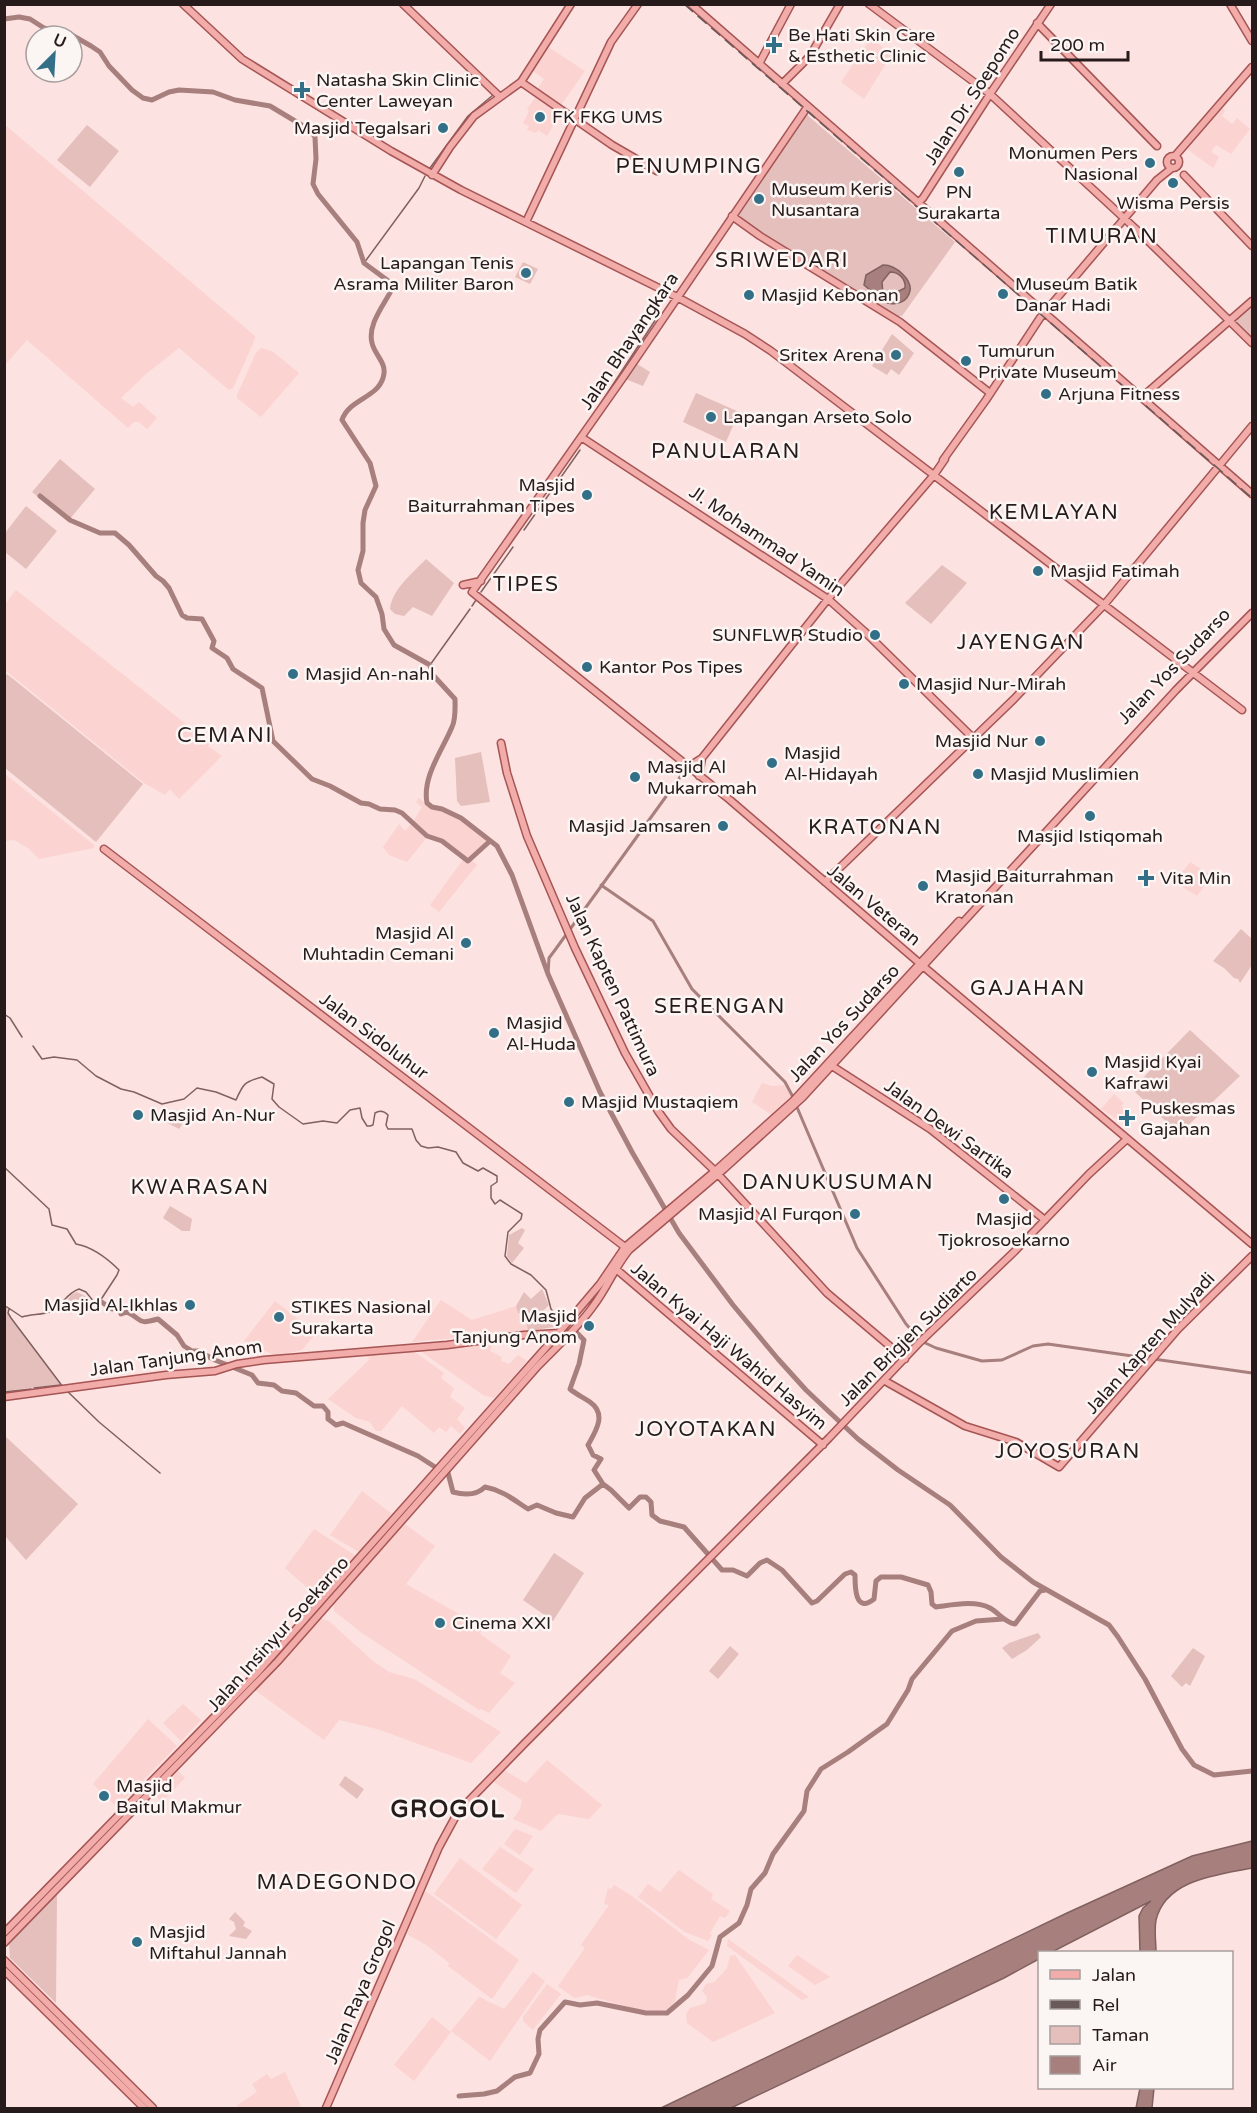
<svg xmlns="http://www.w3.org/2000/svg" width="1257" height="2113" viewBox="0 0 1257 2113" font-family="'Varela Round',sans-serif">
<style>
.built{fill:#fbd3d1}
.green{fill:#e4bfbc}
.water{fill:#a77f7d;stroke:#80615f;stroke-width:1.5;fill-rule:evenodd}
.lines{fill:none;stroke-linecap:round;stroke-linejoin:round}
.stream{stroke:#80615f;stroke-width:1.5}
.canal{stroke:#a77f7d;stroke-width:3}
.river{stroke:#a77f7d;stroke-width:5}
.major-casing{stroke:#a55553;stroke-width:9}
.major{stroke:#f2acaa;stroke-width:6}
.rail{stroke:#695958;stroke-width:1.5;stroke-dasharray:12 6;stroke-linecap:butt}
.poi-dot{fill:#336f86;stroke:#fbf5f4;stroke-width:2}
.labels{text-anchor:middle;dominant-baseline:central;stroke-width:5;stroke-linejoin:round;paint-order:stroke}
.poi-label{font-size:18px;fill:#261b1a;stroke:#fbf5f4;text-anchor:start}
.street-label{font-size:18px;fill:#261b1a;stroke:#fbf5f4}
.quarter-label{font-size:21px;letter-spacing:1.5px;fill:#261b1a;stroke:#fbf5f4}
.district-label{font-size:24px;font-weight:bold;letter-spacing:1.5px;fill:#261b1a;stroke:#fbf5f4}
</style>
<rect width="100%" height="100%" fill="#fce2e1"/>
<path class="built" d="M871,38L892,54L864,99L841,82Z
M548,47L585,71L561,105L538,88L544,79L533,71Z
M537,95L559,111L554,119L556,121L547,136L538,130L536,133L527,130L529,126L523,123L529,111L527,109Z
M1221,107L1225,110L1222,116L1232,124L1237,118L1250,129L1231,154L1216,145L1211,152L1219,157L1213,168L1187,149Z
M5,125L255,336V339L233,388L229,390L179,348L146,374L121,398L133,407L139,402L157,418L147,429L139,422H134L128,428L27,340L5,365Z
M261,348L272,351L299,373L261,417L237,398V395L256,353Z
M16,590L210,743L208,746L222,756L179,799L170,789L165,795L144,783L5,670V604Z
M5,774L94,845V848L39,859L28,848L14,840L5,841Z
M419,798L433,809L456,816L490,841L470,859L477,865L439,912L430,905L465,857L440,838L428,836L407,862L389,855L383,847L399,824L405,831L413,822L422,807L416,802Z
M1190,862L1212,876L1197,896L1175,882Z
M762,1083L772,1086L784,1085L791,1096L789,1100L772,1115L752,1102Z
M1114,1094L1124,1103L1121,1106L1126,1110L1118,1120L1101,1109Z
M441,1300L472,1320L516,1306L518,1313L525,1315L528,1331L412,1342Z
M275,1301L316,1333L302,1350L276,1356L244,1341Z
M494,1341L490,1351L502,1357L501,1361L509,1364L518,1355L527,1361L494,1398L483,1395L419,1350Z
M412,1350L444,1373L441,1378L454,1388L450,1397L465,1408L457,1419L465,1428L460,1434L451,1426L446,1432L439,1427L434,1433L402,1406L381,1431H376L370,1422L356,1418L328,1399L370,1359L365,1356L373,1352Z
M362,1491L392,1514L359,1552L330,1535Z
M402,1522L435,1546L406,1584L482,1627L480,1634L511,1656L500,1673L515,1683L489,1713L481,1709L479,1710L362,1633L334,1611L333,1602Z
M314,1529L356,1556L324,1592L317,1594L311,1591L285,1568Z
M318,1618L329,1621L373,1661L389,1672L414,1679L501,1732L471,1763L377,1729L339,1720L324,1740L252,1688Z
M183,1704L201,1720L181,1741L163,1723Z
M148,1719L177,1746L117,1807L93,1784Z
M547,1760L602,1805L589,1819L558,1814L541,1831L513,1819L520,1809L522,1800L492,1781L502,1769L526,1783Z
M175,1768L185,1778L162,1802L152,1792Z
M515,1829L533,1836L520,1855L504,1844Z
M500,1847L534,1869L516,1893L482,1869Z
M460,1858L522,1905L496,1939L434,1894Z
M679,1870L713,1894L711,1899L730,1911L725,1918L720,1916L710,1933L712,1935L708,1941L685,1932L638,1897L648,1884L660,1892Z
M614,1885L632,1896L688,1939L709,1950L687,1978L679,1980L675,2001L670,2009L657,2011L635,2009L587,1995L574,1998L558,1986L585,1948L581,1945L609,1905L604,1904L608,1888L611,1889Z
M424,1890L519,1960L492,1999L448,1966L449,1963L428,1946L407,1934Z
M728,1939L809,1997L802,2000L727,1946Z
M735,1955L775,2013L713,2042L687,2023L686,2014L690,2008L706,2003L707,1997L702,1991L706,1984L714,1982L720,1976L727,1968L730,1956Z
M797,1955L830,1977L815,1985L788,1966Z
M533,1972L545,1981L490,2061L451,2031L479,1997L504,2009Z
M547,1984L561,1994L533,2030L523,2021V2017Z
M432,2017L451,2032L414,2081L394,2065Z
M285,2072L301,2106L293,2108H238L237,2105L257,2092L252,2084L267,2074L271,2079Z"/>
<path class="green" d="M806,114L955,242L902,316H894L757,232L737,215L738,212Z
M87,125L119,151L90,187L57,160Z
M523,262L538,269L530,284L515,277Z
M1250,307L1252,309V339L1235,322V319Z
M892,334L914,353L899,375L891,369L887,375L872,366Z
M634,362L650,372L643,386L623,378Z
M696,393L739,412L726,442L683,422Z
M60,459L95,489L68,521L32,492Z
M26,506L57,531L26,569L5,552V533Z
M426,559L454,583L432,616L413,607L404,616L395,614L390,609C392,589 413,573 426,559Z
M942,565L967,583L931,624L905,603Z
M7,674L143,784L96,842L5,768L4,677Z
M481,752L490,802L461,806L457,801L455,758Z
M1241,929L1252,939V965L1240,983L1238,979L1234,978L1224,968L1213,961Z
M1190,1030L1240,1076L1179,1134L1132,1089Z
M163,1108L185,1117L184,1122L179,1129L160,1119Z
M170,1206L192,1219L190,1231H182L163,1218Z
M522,1228L525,1230L518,1243L524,1248L512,1263L507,1256L509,1235Z
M542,1289L549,1305L542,1312L554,1327L528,1331L525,1315L518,1313L516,1306L524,1292L531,1299Z
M77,1292L87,1297L79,1311H74L70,1314L62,1307L71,1295Z
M5,1308H8L7,1313L61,1384L5,1391Z
M5,1436L78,1504L26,1560L5,1536Z
M554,1553L584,1573L553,1621L523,1600Z
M1038,1633L1041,1637L1027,1650L1012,1659L1002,1648L1009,1643Z
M730,1646L739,1654L718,1679L709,1671Z
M1193,1648L1205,1656L1190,1686L1186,1683L1182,1687L1171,1676Z
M345,1776L364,1789L357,1799L339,1785Z
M56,1894L57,1895L56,2003L10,1958L9,1943Z
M235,1912L245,1922L243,1926L252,1931L246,1939L229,1936L236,1929L234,1922L229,1919Z"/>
<path class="water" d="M883,265C895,264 915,281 909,294C905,305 887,307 879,298C877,296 876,293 874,290H870L864,285L866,275ZM890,272C899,272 906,279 905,288L897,292L883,294L882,282Z
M1252,1841V1868C1218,1875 1166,1879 1156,1920C1154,1930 1156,1942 1156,1952H1140L1139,1916L1143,1908L1151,1901L1052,1952H1040L1039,1959L1004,1978L731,2108H661L1067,1913L1192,1856Z
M1140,2088H1154L1152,2108H1136Z"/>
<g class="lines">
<path class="stream" d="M430,168L468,116L493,95L462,65
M364,263L419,188L425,176
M589,421L656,319
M524,530L580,450
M481,592L513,547
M472,606L476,600
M430,665L470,609
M4,1014L10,1018L22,1037
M33,1046L42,1059L54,1057L77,1060L96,1076L121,1089L134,1092L162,1104L184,1099L197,1088L216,1092L236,1100C243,1084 244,1082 262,1077L274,1084L272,1099L279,1107L303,1124L323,1121L337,1123L350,1110L360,1108L362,1118L367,1126H370L373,1125L375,1113C380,1110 384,1111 388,1115L386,1125L388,1129H412L416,1140L421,1146L428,1148L438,1147L456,1152L463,1163L478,1171L483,1168L497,1176V1182L491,1186V1198L495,1204L500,1200L522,1214L521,1219L508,1232L505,1256L511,1264L531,1275L546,1290L551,1309L556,1315L563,1317
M4,1167L49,1209L52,1225L67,1229L76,1244C92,1247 107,1258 119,1270L117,1275L100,1301L94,1302L86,1292L79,1289C67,1293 62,1305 52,1311C44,1315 31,1314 22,1317L7,1307H4
M9,1309L8,1313L11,1318L63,1387
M34,1388L60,1385
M66,1390L99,1422L160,1473
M4,1392L31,1389"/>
<path class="canal" d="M601,885L653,921L692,989L785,1082L794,1099
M548,974L549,958L555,950L683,773
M796,1105L857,1248L906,1324L921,1341L936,1348L982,1361L1002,1360L1033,1346L1048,1344L1252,1373"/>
<path class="river" d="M4,19L19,17L30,19L44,28L70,34L91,46L100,52L109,66L132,90L143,98L152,100L169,92L179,90L213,92L235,100L270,106L310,130L315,137L316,159L313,184L318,194L357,242L364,263L387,280L393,287C385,304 367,324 372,343C375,356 388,363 383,378C377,398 349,399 342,420L370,463L376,486L365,510L363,523V551L358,570L361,583L376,597L382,614L384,629L394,645L430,665L433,675L455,699C455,708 456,719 452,727C442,751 422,777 427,803L432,807L442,809L461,818L497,846L512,875L548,974L600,1092L632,1152L679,1233L733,1305L778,1359L806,1390L858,1439L898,1470L950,1505L1001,1557L1033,1582L1109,1625L1118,1637L1145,1679L1182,1749L1194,1765L1214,1775L1252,1771
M40,496L70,520
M72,521L100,533H115L129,545L156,576L163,581L169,588L182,615L187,618L202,619L214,641L212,648L227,658L233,669L239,673L262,688L273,741L312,779L330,786L361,803L369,804L380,809L395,810L402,813L427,836L442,841L468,861L490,841
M100,1301L112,1309L120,1306L121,1314L127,1312C144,1320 136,1325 158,1319L177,1335L184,1346L192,1351H198L215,1360L252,1375L258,1383L274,1385L282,1391L296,1393L314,1406H323L328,1412V1419L336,1425L343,1423L418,1456L435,1467
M576,1332L584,1340L579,1364L570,1389C577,1395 583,1397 590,1402C607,1414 596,1431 588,1445L593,1455L601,1459L594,1470L603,1484L611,1490L629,1508L640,1497H646L651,1502L652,1515L660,1521L684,1527L722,1570H733L747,1576L760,1563L767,1560L782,1570L812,1603L817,1601L845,1574L851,1572L855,1575C855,1587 855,1614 874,1599L876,1581L881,1577H901L928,1585L931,1592L932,1604L936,1607C952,1605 975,1600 990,1608C999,1613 1004,1622 1015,1624L1040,1591L1045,1590
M448,1473L453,1492C464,1495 477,1495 485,1487C502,1490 514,1500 528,1509L537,1505L556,1513L573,1517L585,1498L603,1484
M459,2096L484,2094L497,2091L515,2077L530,2073L539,2054L538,2039L540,2030L565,2002L580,2005L597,2003L646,2013H667L688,1995L712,1966L720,1937L739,1923L747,1905L751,1889L765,1873L773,1854L804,1811L807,1791L821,1769L848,1752L887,1724L908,1690L912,1679L952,1631L976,1621L1003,1619"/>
<g class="major-casing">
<path id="major" d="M183,4L242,59L391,151L461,190L677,297L745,334L771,351L1242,710
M403,4L500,97
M691,4L1252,494
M869,4L990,94L1139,232L1252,343
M1230,4L1252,41
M1037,23L1157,146
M759,64L791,4
M521,82L612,145L657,171
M782,84L810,56L840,4
M808,106L622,379L472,592L730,800L924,967L1252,1244
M1167 162a6 6 0 1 1 12 0a6 6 0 1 1-12 0Z
M1175,156L1252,67
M432,175L450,147L474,116L521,82L571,4
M1184,175L1252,246
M918,203L923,198L990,94L1051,4
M732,216L760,236L900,322L990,393
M526,222L611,42L638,4
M1141,398L1252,301
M581,437L828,599L864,631L973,738
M943,460L986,400L1040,318L1157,180L1172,168
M463,585L481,581
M501,743L507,773L527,836L575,948L625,1053L658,1111L671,1129L715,1171L827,1293L905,1359
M688,767L702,758L828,599L934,475L945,459
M699,776L702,758
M104,849L625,1247
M825,882L1014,699L1104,605L1252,426
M832,1066L930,1129L1045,1220
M616,1269L823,1445
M885,1381L965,1426L1016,1442L1059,1467L1178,1329L1252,1256
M4,1397L166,1375L215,1371L237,1364L264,1360L447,1345L524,1335L560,1333
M4,1933L257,1673L550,1343L600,1284L625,1247L715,1171L793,1101L959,921
M4,1943L278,1661L537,1367C556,1347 578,1328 594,1305C607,1288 615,1267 629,1250L724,1169L803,1097L1176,690L1252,613
M4,1960L153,2108
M4,1970L144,2108
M326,2108L439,1847L458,1812L525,1743L829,1438L920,1342L1015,1251L1089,1174L1127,1139"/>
</g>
<use href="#major" class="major"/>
<path class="rail" d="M684,4L1252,498"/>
</g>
<g class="poi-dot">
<path d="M771 36h6v6h6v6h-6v6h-6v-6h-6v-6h6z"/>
<path d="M299 81h6v6h6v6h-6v6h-6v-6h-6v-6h6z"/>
<circle cx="540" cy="117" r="6"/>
<circle cx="443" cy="128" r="6"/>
<circle cx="1150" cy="163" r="6"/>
<circle cx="959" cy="172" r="6"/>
<circle cx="1173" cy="183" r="6"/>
<circle cx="759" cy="199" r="6"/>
<circle cx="526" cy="273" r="6"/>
<circle cx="1003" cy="294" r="6"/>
<circle cx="749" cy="295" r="6"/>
<circle cx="896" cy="355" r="6"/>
<circle cx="966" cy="361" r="6"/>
<circle cx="1046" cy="394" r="6"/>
<circle cx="711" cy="417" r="6"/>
<circle cx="587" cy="495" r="6"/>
<circle cx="1038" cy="571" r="6"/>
<circle cx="875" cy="635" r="6"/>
<circle cx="587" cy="667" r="6"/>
<circle cx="293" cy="674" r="6"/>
<circle cx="904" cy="684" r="6"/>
<circle cx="1040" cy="741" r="6"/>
<circle cx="772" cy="763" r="6"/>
<circle cx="978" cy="774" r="6"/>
<circle cx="635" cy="777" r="6"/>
<circle cx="1090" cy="816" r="6"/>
<circle cx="723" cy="826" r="6"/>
<path d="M1143 869h6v6h6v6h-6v6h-6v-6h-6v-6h6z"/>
<circle cx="923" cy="886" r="6"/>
<circle cx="466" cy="943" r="6"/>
<circle cx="494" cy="1033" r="6"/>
<circle cx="1092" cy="1072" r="6"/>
<circle cx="569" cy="1102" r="6"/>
<circle cx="138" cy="1115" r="6"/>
<path d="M1124 1109h6v6h6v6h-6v6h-6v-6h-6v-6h6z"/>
<circle cx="1004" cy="1199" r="6"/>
<circle cx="855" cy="1214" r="6"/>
<circle cx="190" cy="1305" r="6"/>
<circle cx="279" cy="1317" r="6"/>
<circle cx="589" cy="1326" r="6"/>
<circle cx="440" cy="1623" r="6"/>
<circle cx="104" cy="1796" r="6"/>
<circle cx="137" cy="1942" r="6"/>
</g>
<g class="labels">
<g class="poi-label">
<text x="788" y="35">Be Hati Skin Care<tspan x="788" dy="21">&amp; Esthetic Clinic</tspan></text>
<text x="316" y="80">Natasha Skin Clinic<tspan x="316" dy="21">Center Laweyan</tspan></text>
<text x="552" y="117">FK FKG UMS</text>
<text x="431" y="128" text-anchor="end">Masjid Tegalsari</text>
<text x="1138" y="153" text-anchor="end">Monumen Pers<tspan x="1138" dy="21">Nasional</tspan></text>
<text x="771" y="189">Museum Keris<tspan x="771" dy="21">Nusantara</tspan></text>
<text x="959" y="192" text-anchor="middle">PN<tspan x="959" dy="21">Surakarta</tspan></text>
<text x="1173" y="203" text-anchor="middle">Wisma Persis</text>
<text x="514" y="263" text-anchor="end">Lapangan Tenis<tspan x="514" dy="21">Asrama Militer Baron</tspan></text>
<text x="1015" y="284">Museum Batik<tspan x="1015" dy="21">Danar Hadi</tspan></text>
<text x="761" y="295">Masjid Kebonan</text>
<text x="978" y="351">Tumurun<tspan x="978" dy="21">Private Museum</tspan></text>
<text x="884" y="355" text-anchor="end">Sritex Arena</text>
<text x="1058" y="394">Arjuna Fitness</text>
<text x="723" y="417">Lapangan Arseto Solo</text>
<text x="575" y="485" text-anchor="end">Masjid<tspan x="575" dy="21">Baiturrahman Tipes</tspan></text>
<text x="1050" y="571">Masjid Fatimah</text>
<text x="863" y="635" text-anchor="end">SUNFLWR Studio</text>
<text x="599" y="667">Kantor Pos Tipes</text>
<text x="305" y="674">Masjid An-nahl</text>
<text x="916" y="684">Masjid Nur-Mirah</text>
<text x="1028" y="741" text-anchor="end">Masjid Nur</text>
<text x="784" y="753">Masjid<tspan x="784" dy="21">Al-Hidayah</tspan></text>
<text x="647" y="767">Masjid Al<tspan x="647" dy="21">Mukarromah</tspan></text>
<text x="990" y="774">Masjid Muslimien</text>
<text x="711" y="826" text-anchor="end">Masjid Jamsaren</text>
<text x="1090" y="836" text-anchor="middle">Masjid Istiqomah</text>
<text x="935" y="876">Masjid Baiturrahman<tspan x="935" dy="21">Kratonan</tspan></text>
<text x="1160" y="878">Vita Min</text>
<text x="454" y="933" text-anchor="end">Masjid Al<tspan x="454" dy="21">Muhtadin Cemani</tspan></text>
<text x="506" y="1023">Masjid<tspan x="506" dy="21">Al-Huda</tspan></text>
<text x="1104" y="1062">Masjid Kyai<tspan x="1104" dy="21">Kafrawi</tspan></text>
<text x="581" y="1102">Masjid Mustaqiem</text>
<text x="1140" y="1108">Puskesmas<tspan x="1140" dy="21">Gajahan</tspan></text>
<text x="150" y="1115">Masjid An-Nur</text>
<text x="843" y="1214" text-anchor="end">Masjid Al Furqon</text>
<text x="1004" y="1219" text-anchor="middle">Masjid<tspan x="1004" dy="21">Tjokrosoekarno</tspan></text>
<text x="178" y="1305" text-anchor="end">Masjid Al-Ikhlas</text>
<text x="291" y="1307">STIKES Nasional<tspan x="291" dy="21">Surakarta</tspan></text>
<text x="577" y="1316" text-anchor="end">Masjid<tspan x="577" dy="21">Tanjung Anom</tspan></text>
<text x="452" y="1623">Cinema XXI</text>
<text x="116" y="1786">Masjid<tspan x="116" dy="21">Baitul Makmur</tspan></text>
<text x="149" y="1932">Masjid<tspan x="149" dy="21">Miftahul Jannah</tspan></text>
</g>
<g class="street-label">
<text transform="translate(972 96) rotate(-57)">Jalan Dr. Soepomo</text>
<text transform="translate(629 341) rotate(-56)">Jalan Bhayangkara</text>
<text transform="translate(767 541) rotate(34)">Jl. Mohammad Yamin</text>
<text transform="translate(1174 666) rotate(-46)">Jalan Yos Sudarso</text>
<text transform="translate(874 905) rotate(40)">Jalan Veteran</text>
<text transform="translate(613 985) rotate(65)">Jalan Kapten Pattimura</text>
<text transform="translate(844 1023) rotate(-47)">Jalan Yos Sudarso</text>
<text transform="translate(374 1036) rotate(37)">Jalan Sidoluhur</text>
<text transform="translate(949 1129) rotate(36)">Jalan Dewi Sartika</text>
<text transform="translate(908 1337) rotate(-45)">Jalan Brigjen Sudiarto</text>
<text transform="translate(1150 1343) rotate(-48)">Jalan Kapten Mulyadi</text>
<text transform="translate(729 1346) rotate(40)">Jalan Kyai Haji Wahid Hasyim</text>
<text transform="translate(176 1358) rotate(-8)">Jalan Tanjung Anom</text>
<text transform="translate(278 1634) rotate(-48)">Jalan Insinyur Soekarno</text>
<text transform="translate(360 1992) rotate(-67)">Jalan Raya Grogol</text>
</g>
<g class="quarter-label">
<text x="689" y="166">PENUMPING</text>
<text x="1102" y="236">TIMURAN</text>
<text x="782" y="260">SRIWEDARI</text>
<text x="726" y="451">PANULARAN</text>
<text x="1054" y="512">KEMLAYAN</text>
<text x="526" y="584">TIPES</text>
<text x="1021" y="642">JAYENGAN</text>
<text x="225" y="735">CEMANI</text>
<text x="875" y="827">KRATONAN</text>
<text x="1028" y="988">GAJAHAN</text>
<text x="720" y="1006">SERENGAN</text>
<text x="838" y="1182">DANUKUSUMAN</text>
<text x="200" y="1187">KWARASAN</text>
<text x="706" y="1429">JOYOTAKAN</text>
<text x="1068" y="1451">JOYOSURAN</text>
<text x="337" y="1882">MADEGONDO</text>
</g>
<g class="district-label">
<text x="448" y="1809">GROGOL</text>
</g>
</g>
<rect width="1257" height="2113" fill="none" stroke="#261b1a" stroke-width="12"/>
<rect x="1038" y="1951" width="195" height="138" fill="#fbf5f4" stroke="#a69e9d" stroke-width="1.5"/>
<rect x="1050" y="1970" width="30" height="9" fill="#f2acaa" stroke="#a69e9d" stroke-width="1.5"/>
<text x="1092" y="1981" font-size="18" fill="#261b1a">Jalan</text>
<rect x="1050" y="2000" width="30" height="9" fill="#695958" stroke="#a69e9d" stroke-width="1.5"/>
<text x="1092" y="2011" font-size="18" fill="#261b1a">Rel</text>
<rect x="1050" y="2026" width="30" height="18" fill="#e4bfbc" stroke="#a69e9d" stroke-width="1.5"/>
<text x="1092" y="2041" font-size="18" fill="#261b1a">Taman</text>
<rect x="1050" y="2056" width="30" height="18" fill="#a77f7d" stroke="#a69e9d" stroke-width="1.5"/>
<text x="1092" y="2071" font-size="18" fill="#261b1a">Air</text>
<g transform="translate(54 54) rotate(24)"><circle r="28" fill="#fbf5f4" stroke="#a69e9d" stroke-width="1.5"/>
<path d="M0-4.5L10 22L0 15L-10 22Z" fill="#336f86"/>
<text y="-9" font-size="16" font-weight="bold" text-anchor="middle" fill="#261b1a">U</text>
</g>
<path d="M1041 51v9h87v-9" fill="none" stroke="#261b1a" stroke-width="3"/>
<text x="1050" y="51" font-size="18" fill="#261b1a" stroke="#fbf5f4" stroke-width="4.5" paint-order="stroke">200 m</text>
</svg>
